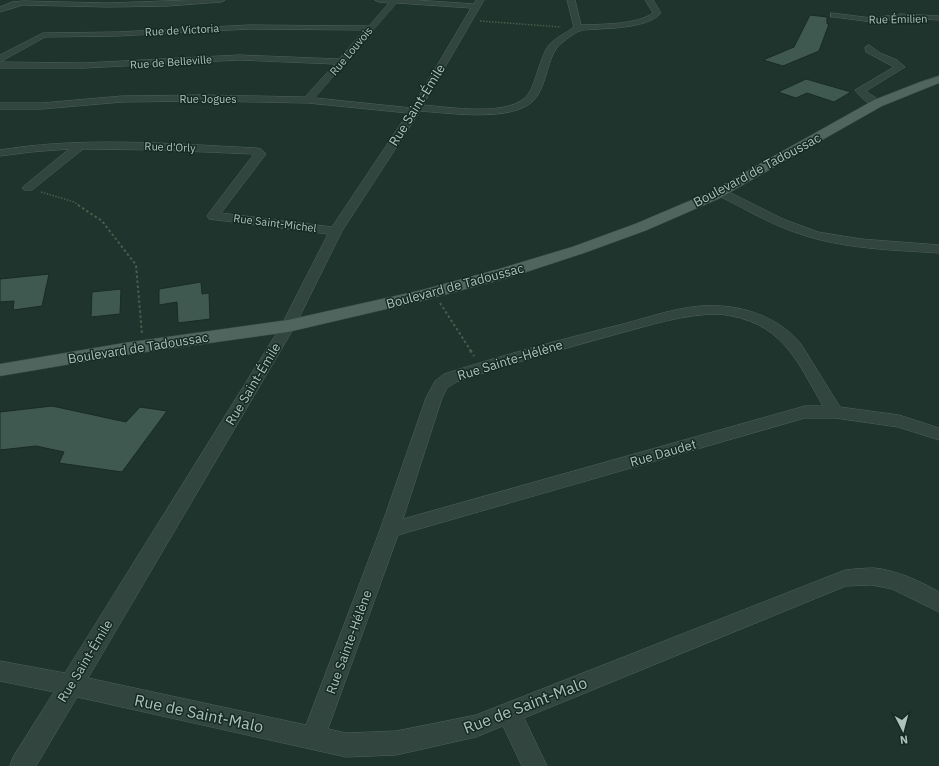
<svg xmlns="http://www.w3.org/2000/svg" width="939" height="766" viewBox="0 0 939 766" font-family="'IBM Plex Sans',sans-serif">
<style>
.building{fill:#3f5950;stroke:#192b25}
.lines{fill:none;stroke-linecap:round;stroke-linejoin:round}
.minor-casing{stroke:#4f635c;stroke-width:1}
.major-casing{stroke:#3b4e48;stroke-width:1}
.path-far2{stroke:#495e4d;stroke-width:1.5;stroke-dasharray:1.5 1.5;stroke-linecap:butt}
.path-far1{stroke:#495e4d;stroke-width:2;stroke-dasharray:2.5 2.5;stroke-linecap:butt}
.path{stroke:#495e4d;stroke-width:2.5;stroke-dasharray:3 3;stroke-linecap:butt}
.minor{fill:#32453e;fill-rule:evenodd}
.major{fill:#4f655d;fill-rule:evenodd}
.labels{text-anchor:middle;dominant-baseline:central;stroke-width:3;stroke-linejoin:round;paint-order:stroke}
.far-street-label{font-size:11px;fill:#abc3bb;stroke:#172923}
.street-label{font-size:13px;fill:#abc3bb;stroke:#172923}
.near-street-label{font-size:16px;fill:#abc3bb;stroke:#172923}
</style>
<rect width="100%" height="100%" fill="#1e342c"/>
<path class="building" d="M810,15L827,17V24H829L819,51L783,66L763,60L794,47Z
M806,79L851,92L834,102L807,93L796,98L778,92Z
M49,274L42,306L13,310L14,301L0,302V279Z
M201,282L202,294L209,293L210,319L178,323L177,302L159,305V289Z
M121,289L120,314L91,317L92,292Z
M52,406L126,422L140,407L167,411L122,472L59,463L64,452L36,446L0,450V412Z"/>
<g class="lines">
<g class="minor-casing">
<path id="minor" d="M191,0H225L221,2L168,6L108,7L23,5L0,12V7L12,2L23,1L108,3Z
M375,0H416L474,4L476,0H484L423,105C448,107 514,118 529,93C536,82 541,54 549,45C555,38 566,33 574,27L567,0H575L581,25C602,24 636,25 653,13L645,0H653L661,13C649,27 616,28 598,29C592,30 584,29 580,31C575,32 558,45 556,49C545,66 546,94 528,105C502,121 449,113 420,111L342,231L295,326L88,678L306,725L380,530L426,398L435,381L444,374C503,355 563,339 623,324C654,316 688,303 721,306C751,308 781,320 801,344L840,407L899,415L939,428V440L898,427L835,418H805L398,535L328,729L346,733L396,731L476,715L845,570C855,569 864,568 874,568C896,570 920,581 939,592V612L892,589L872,585L846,586L524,718L547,766H522L503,726L476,737L396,755L346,757L77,697L36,766H10L13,757L54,692L0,681V661L65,673L281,326L328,234L209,219L207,216L209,213L254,154L158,150L83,149L32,190H24L22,188L24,186L69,149L31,152L0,156V150C85,136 172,144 257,148L261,149L266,154L221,213L332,227L408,113L308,103L203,101L122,102L42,109H0V103H42L122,96L203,95L305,97L335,64L239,60L84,68H0V62L84,63L239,55L339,59L365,30L249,29L118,36L45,37L0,62V55L43,33L118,32L249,25L369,26L389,3L379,2ZM397,3L471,8L412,108L315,98ZM719,314C782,321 795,358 823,406H805L403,519L442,398L447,388L456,382C509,364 563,349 617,334C651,325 684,314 719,314Z
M831,13L872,18L901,14L939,16V20L901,18L872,22L834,17H831Z
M869,45L880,53L897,60L905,67L866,91C871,96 878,98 883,103L881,105C871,108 861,98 855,90L894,67L866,52L865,48Z
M721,188L783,219L818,232L861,239L939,245V253C893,250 844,249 800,234C771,225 744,208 717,195L715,192L717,189Z"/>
</g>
<g class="major-casing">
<path id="major" d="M939,76V83L882,106L718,199L647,230L584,253L511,277L425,300L288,332L124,355L0,376V364L124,343L288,320L422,290L499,269L572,247L635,224L708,193L874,100L920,82Z"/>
</g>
<path class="path-far2" d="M480,21L561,27
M41,192L74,202L80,206"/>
<path class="path-far1" d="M78,205L102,221L136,265L142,334
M440,303L471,351"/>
<path class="path" d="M470,350L474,356"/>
<use href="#minor" class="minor"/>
<use href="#major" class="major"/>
</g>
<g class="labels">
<g class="far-street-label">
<text transform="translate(898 19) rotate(-1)">Rue Émilien</text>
<text transform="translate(182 30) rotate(-3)">Rue de Victoria</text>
<text transform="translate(351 51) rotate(-50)">Rue Louvois</text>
<text transform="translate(171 62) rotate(-4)">Rue de Belleville</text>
<text x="208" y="99">Rue Jogues</text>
<text transform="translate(170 147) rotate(2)">Rue d'Orly</text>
<text transform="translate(275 223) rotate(7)">Rue Saint-Michel</text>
</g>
<g class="street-label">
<text transform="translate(417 105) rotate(-58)">Rue Saint-Émile</text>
<text transform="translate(757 170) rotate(-28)">Boulevard de Tadoussac</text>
<text transform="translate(455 286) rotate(-15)">Boulevard de Tadoussac</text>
<text transform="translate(138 348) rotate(-9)">Boulevard de Tadoussac</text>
<text transform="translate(510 360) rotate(-17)">Rue Sainte-Hélène</text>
<text transform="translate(253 384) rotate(-59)">Rue Saint-Émile</text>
<text transform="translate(663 453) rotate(-16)">Rue Daudet</text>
<text transform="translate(349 642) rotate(-70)">Rue Sainte-Hélène</text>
<text transform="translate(85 661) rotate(-59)">Rue Saint-Émile</text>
</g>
<g class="near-street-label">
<text transform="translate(525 705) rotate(-21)">Rue de Saint-Malo</text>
<text transform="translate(199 713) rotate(12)">Rue de Saint-Malo</text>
</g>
</g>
<g transform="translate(903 730) rotate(174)" stroke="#172923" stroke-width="3" paint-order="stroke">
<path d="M0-3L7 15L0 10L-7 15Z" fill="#abc3bb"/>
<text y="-6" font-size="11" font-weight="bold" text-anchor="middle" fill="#abc3bb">N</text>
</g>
</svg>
